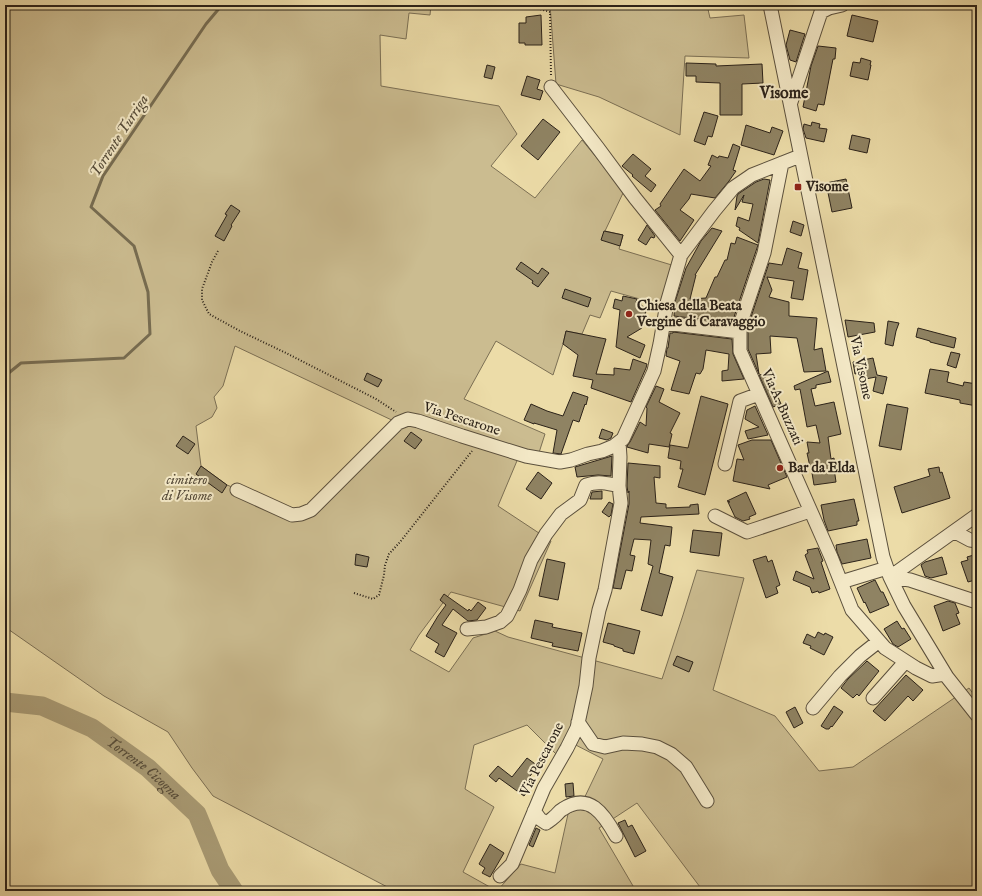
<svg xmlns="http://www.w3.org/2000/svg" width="982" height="896" viewBox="0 0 982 896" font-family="'IM FELL English',serif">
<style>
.green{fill:#cbbc90;stroke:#7b6f54;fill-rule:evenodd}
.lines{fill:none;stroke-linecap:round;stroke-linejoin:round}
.stream{stroke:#776c51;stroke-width:3}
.river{stroke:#aa9d77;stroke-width:19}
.building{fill:#8f8363;stroke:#2b2219}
.minor-casing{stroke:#5b503d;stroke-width:15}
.path{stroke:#2b2219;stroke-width:2;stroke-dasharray:1 2;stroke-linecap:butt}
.minor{stroke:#f3e8c6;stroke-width:13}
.poi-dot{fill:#8f2418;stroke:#f3e8c6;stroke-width:1.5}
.labels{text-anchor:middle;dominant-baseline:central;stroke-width:4;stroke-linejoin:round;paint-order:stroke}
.poi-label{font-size:14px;font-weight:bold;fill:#2b2219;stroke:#f3e8c6;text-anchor:start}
.street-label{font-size:14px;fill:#2b2219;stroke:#f3e8c6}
.park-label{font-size:14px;font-style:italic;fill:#534837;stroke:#f3e8c6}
.water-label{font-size:15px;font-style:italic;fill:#574d3a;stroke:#f3e8c6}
.quarter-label{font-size:16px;font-weight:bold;fill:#2b2219;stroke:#f3e8c6}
</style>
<rect width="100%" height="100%" fill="#ecdca8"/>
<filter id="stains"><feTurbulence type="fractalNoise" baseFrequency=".005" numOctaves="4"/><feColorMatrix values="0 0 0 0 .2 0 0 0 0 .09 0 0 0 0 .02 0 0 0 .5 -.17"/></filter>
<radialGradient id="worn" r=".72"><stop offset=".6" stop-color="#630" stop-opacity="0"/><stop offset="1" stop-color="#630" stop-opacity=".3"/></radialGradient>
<path class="green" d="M5,5H431L430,15L409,13L406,39L380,35L381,86L499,106L517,134L491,166L535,198L582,140L624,191L605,231L623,235L619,249L675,266L665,306L611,291L600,318L590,315L582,334L566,331L563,344L553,375L496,341L464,399L545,434L536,462L519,456L498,506L551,541L520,611L451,592L419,635L410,650L449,672L473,638L495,631L508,637L662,679L683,615L697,570L744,578L713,690L775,716L819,771L853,767L969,688L977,699V891H703L637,803L599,828L636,891H395L213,796L192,768L168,732L104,696L5,627ZM235,346L398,423L301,514L227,485L201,466L196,426L212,417L217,408L214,397L223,386ZM527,725L557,755L566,740L603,759L580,807L568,814L555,873L521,864L497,891L463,872L494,807L465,789L474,745Z
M550,5H707L710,18L744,15L749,58L685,56L680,135L599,97L556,84Z"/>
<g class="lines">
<path class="stream" d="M5,376L21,363L124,358L150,334L148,292L134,246L91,207L103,176L206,24L222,5"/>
<path class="river" id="s1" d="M5,702L42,706L92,728L148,768L197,814L220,870L234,891"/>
</g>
<path class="building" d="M541,15L542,45H525V43H519V23H526V17Z
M852,15L878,21L873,42L847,36Z
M790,30L805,34L796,62L790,60L786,45Z
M818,46L836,48L835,59H833L824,105L818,104L816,111L803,107L811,66Z
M861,58L871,61L870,65H871L868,80L850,76L853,62L860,63Z
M686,63L716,64V66L762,64L763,83L742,84V115H720V83L696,82V76H686Z
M487,65L495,67L492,79L484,77Z
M527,76L540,80L537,89L543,91L540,100L521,95Z
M704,112L718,116L712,137L708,136L705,145L694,141Z
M543,119L560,132L538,160L521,146Z
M812,122L820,124L819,128L827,129L824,142L806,138L803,129L804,124L811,126Z
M746,125L770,133L772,127L783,131L774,155L741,145Z
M852,135L870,139L867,153L849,149Z
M733,144L740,147L733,170L736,171L729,181L715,198L691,194L689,199L680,210L694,220L680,241L655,210L661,206L660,204L684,169L700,181L711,166L708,165L712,155L718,158L719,156L728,158Z
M633,154L651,169L645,176L656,185L651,192L632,176L633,175L622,166Z
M764,179L770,180L758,243L739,230L740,228L736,226L738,217L749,221L753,204L742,202L744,195L735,210L737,196L738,194L756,182Z
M846,179L852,208L832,212L826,183Z
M231,205L240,211L231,225L232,226L224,241L215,236L227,215L225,214Z
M793,221L804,225L801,236L790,232Z
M647,225L655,236L654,238L651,237L646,245L638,240Z
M712,228L722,231L695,275H696L690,299L706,298L715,277H717L725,260H727L731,243L735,244L737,237L758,245L732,323L674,316L675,302L686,268L701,241Z
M604,231L623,235L620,246L601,240Z
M787,248L802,253L798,268L808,270L803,300L791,298L794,281L767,277L772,290L769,297L789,302V316L817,318L814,350L822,348L826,371L804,372L797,338L770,336L771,353L756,354L759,374L748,349V326L769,263L782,265Z
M521,262L538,274L542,268L549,273L538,287L532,283L533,281L516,269Z
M565,289L591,298L588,307L562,298Z
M623,296L637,299L636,302L641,303V305L645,308L646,311L642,328L627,337L645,345L640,358L616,347L620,310L613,308L615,299L622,301Z
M845,320L874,323L875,332L848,337Z
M888,321L899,323L896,331L893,346L885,344Z
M918,328L956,338L954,348L930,342V341L916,337Z
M566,331L606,339L596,374L614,375V368L630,370L633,359L647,364L646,368L631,402L591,388L593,380L573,376L578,355L563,344Z
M673,332L732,339L733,354L744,379L722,381V371L728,370L729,354L706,350L703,369L700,374L696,373L689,394L671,390L680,361L666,356L667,348H668L670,333H673Z
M951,352L960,354L956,368L947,365Z
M873,358L877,375L887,377L883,394L873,391L876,377L860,380L859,373L855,374L853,362Z
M930,369L949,372L947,382L963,386L964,382L977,384V406L960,403V400L925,393Z
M828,371L831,382L816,385V388L811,389L815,406L834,402L841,434L828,437L831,459L834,458L835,468H834L836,482L814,485L811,467H810L807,453H809L807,442L820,443L816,425L807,427L800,389L795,390L794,386Z
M367,373L382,380L378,387L364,380Z
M764,374L767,383L771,381L781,404L773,407L759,375Z
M656,386L664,389L659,402L680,413L670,433L672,434L669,447L649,444L648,453L627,447V446L630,442L640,422L646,426L647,408L646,407Z
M573,392L588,397L586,405L585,404L579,422L573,420L561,454L553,453L557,430L534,423V424L524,420L531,404L547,411L563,416Z
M701,396L728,404L705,495L678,487L683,469H680L681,461L668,458L670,445L688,448Z
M887,404L908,408L901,450L879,446Z
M755,406L768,435L748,439L745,431L759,427L745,419L747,410Z
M602,429L613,433L611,438L607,440L599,438Z
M411,432L422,440L415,449L404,441Z
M183,436L195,444L188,454L176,446Z
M752,440H771L787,477L768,485L770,489L733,481L737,459L744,460L738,445Z
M612,456L611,476L598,475L577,477L575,467Z
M628,463L660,466V478L654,477L656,503L666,504V508L690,507V505L698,504L699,514L641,517L640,523L672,527L670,546L665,545L659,573L673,577L662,616L641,610L653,566L648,564L651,540L634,539L630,555L635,556L632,571L626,570L621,589L613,588L629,504V491L628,493L627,486Z
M201,466L227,485L222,493L196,474Z
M939,467L940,473L942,472L950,498L902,513L894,487L930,476L928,469Z
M538,472L552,483L541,499L526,489Z
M602,491V499H590L592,492Z
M746,492L756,514L749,517L750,519L743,521L735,517L728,502H730L727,501Z
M854,499L859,521H857V525L828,531L824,520L821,505Z
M609,502L613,504L611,515L609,517L602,512Z
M693,530L722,533L719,556L690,552Z
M867,539L871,558L842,564L837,552L836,545Z
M818,548L823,561L821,562L830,589L819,593L818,591L812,593L810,587L793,580L796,571L814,579L805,555L808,553L807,550Z
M356,554L369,557L367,567L355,565Z
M977,554V581L975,582V580L968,582L961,562L968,560L967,557Z
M766,556L768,562L772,560L780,585L776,587L778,593L766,598L753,560Z
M942,557L947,574L931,578L925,576L921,565L925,562Z
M547,559L565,563L558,600L539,596Z
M875,580L881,592H883L889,605L870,613L865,602L864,603L857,588Z
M444,594L468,611L469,609L471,611L478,602L486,608L477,620L468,621L453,609L442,625L457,633L444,657L435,652L439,644L426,636L438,616L446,605L440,600Z
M948,601L955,603L959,613L956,614L960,624L943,631L934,606Z
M535,620L553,624L552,627L582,633L578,651L552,646L553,643L531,638Z
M897,621L902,629L904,628L911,639L898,647L893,644L884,629Z
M608,623L640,631L634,654L623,651V649L614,646V645L603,642Z
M818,632L824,635L825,633L833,637L824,655L810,648L811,646L803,643L807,634L815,638Z
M677,656L693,662L689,672L673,665Z
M867,661L879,671L859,696L857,694L853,698L841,688L848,679Z
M906,675L923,690L913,701L908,696L885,721L873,711Z
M834,706L843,712L832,727L831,726L829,729H826L821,726Z
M795,707L803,723L794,728L786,712Z
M527,758L538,766L522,786L528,791L524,796L499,778L496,782L489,776L498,766L512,777Z
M573,783L574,796L566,797L565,784Z
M625,820L628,827L632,825L646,851L635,857L618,823Z
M536,828L540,830L533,847L529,845Z
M490,844L504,853L490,877L482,873L485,868L479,864Z"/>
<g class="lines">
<g class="minor-casing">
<path id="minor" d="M770,5L883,557L890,577L904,606L947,677L977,715
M551,87L598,148L635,198L681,255
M791,102L821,12L829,8L842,5
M782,163L764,253L740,325V351L831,557L852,610L885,648L916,668L932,676L945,674
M664,323L740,332
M725,464L740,401L759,394
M237,490L292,515L301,514L311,510L398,423L408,419L418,421L462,436L526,456L560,462L571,460L588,454L602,451L614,446L623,439L654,371L660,344L667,303L681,255L714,211L733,188L752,175L800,156
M715,516L747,532L810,511
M955,532L970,540L977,541
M890,577L977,515
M890,577L910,580L977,602
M841,582L887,568
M467,629L486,627L500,622L507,616L520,590L531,560L546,534L561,514L580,500L586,485C597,481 607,483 619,486
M873,698L905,662
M813,708L840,676L860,656L879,641
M578,722L593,744L605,747L623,743L642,744L657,747L671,754L686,767L707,801
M534,811L540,819L546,823C549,821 551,820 554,817C557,815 559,811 563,809C589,792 604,814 616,836
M500,876L512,864L544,788L567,748L577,728L586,686L589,658L599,610L605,590L621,503L619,486L620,457L619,442"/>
</g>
<path class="path" d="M526,5L550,12L551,76
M218,251L212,262L202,289V300L209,314L240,331L286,353L376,399L396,412
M354,593L373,599L379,595L384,575L385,565L389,554L400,542L472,451"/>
<use href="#minor" class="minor"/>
</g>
<g class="poi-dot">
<rect x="794" y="183" width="8" height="8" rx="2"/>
<circle cx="629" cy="314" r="4"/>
<circle cx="780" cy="468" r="4"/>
</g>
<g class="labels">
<g class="poi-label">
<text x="806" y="187">Visome</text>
<text x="637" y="306">Chiesa della Beata<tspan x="637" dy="16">Vergine di Caravaggio</tspan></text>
<text x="788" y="468">Bar da Elda</text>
</g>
<g class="street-label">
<text transform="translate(861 368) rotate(78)">Via Visome</text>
<text transform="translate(782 407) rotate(66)">Via A. Buzzati</text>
<text transform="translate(462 419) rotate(18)">Via Pescarone</text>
<text transform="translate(542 759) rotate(-63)">Via Pescarone</text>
</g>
<g class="park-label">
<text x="187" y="480">cimitero<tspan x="187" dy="16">di Visome</tspan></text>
</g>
<g class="water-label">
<text transform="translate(119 136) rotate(-57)">Torrente Turriga</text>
<text stroke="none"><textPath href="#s1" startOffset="157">Torrente Cicogna</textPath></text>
</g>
<g class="quarter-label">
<text x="784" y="94">Visome</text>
</g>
</g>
<rect width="982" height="896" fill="none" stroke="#ecdca8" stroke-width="20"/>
<rect x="6" y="6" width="970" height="884" fill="none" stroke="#2b2219" stroke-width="2"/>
<rect x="10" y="10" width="962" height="876" fill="none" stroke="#2b2219"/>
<rect width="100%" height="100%" filter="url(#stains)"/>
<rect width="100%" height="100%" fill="url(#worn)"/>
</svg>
